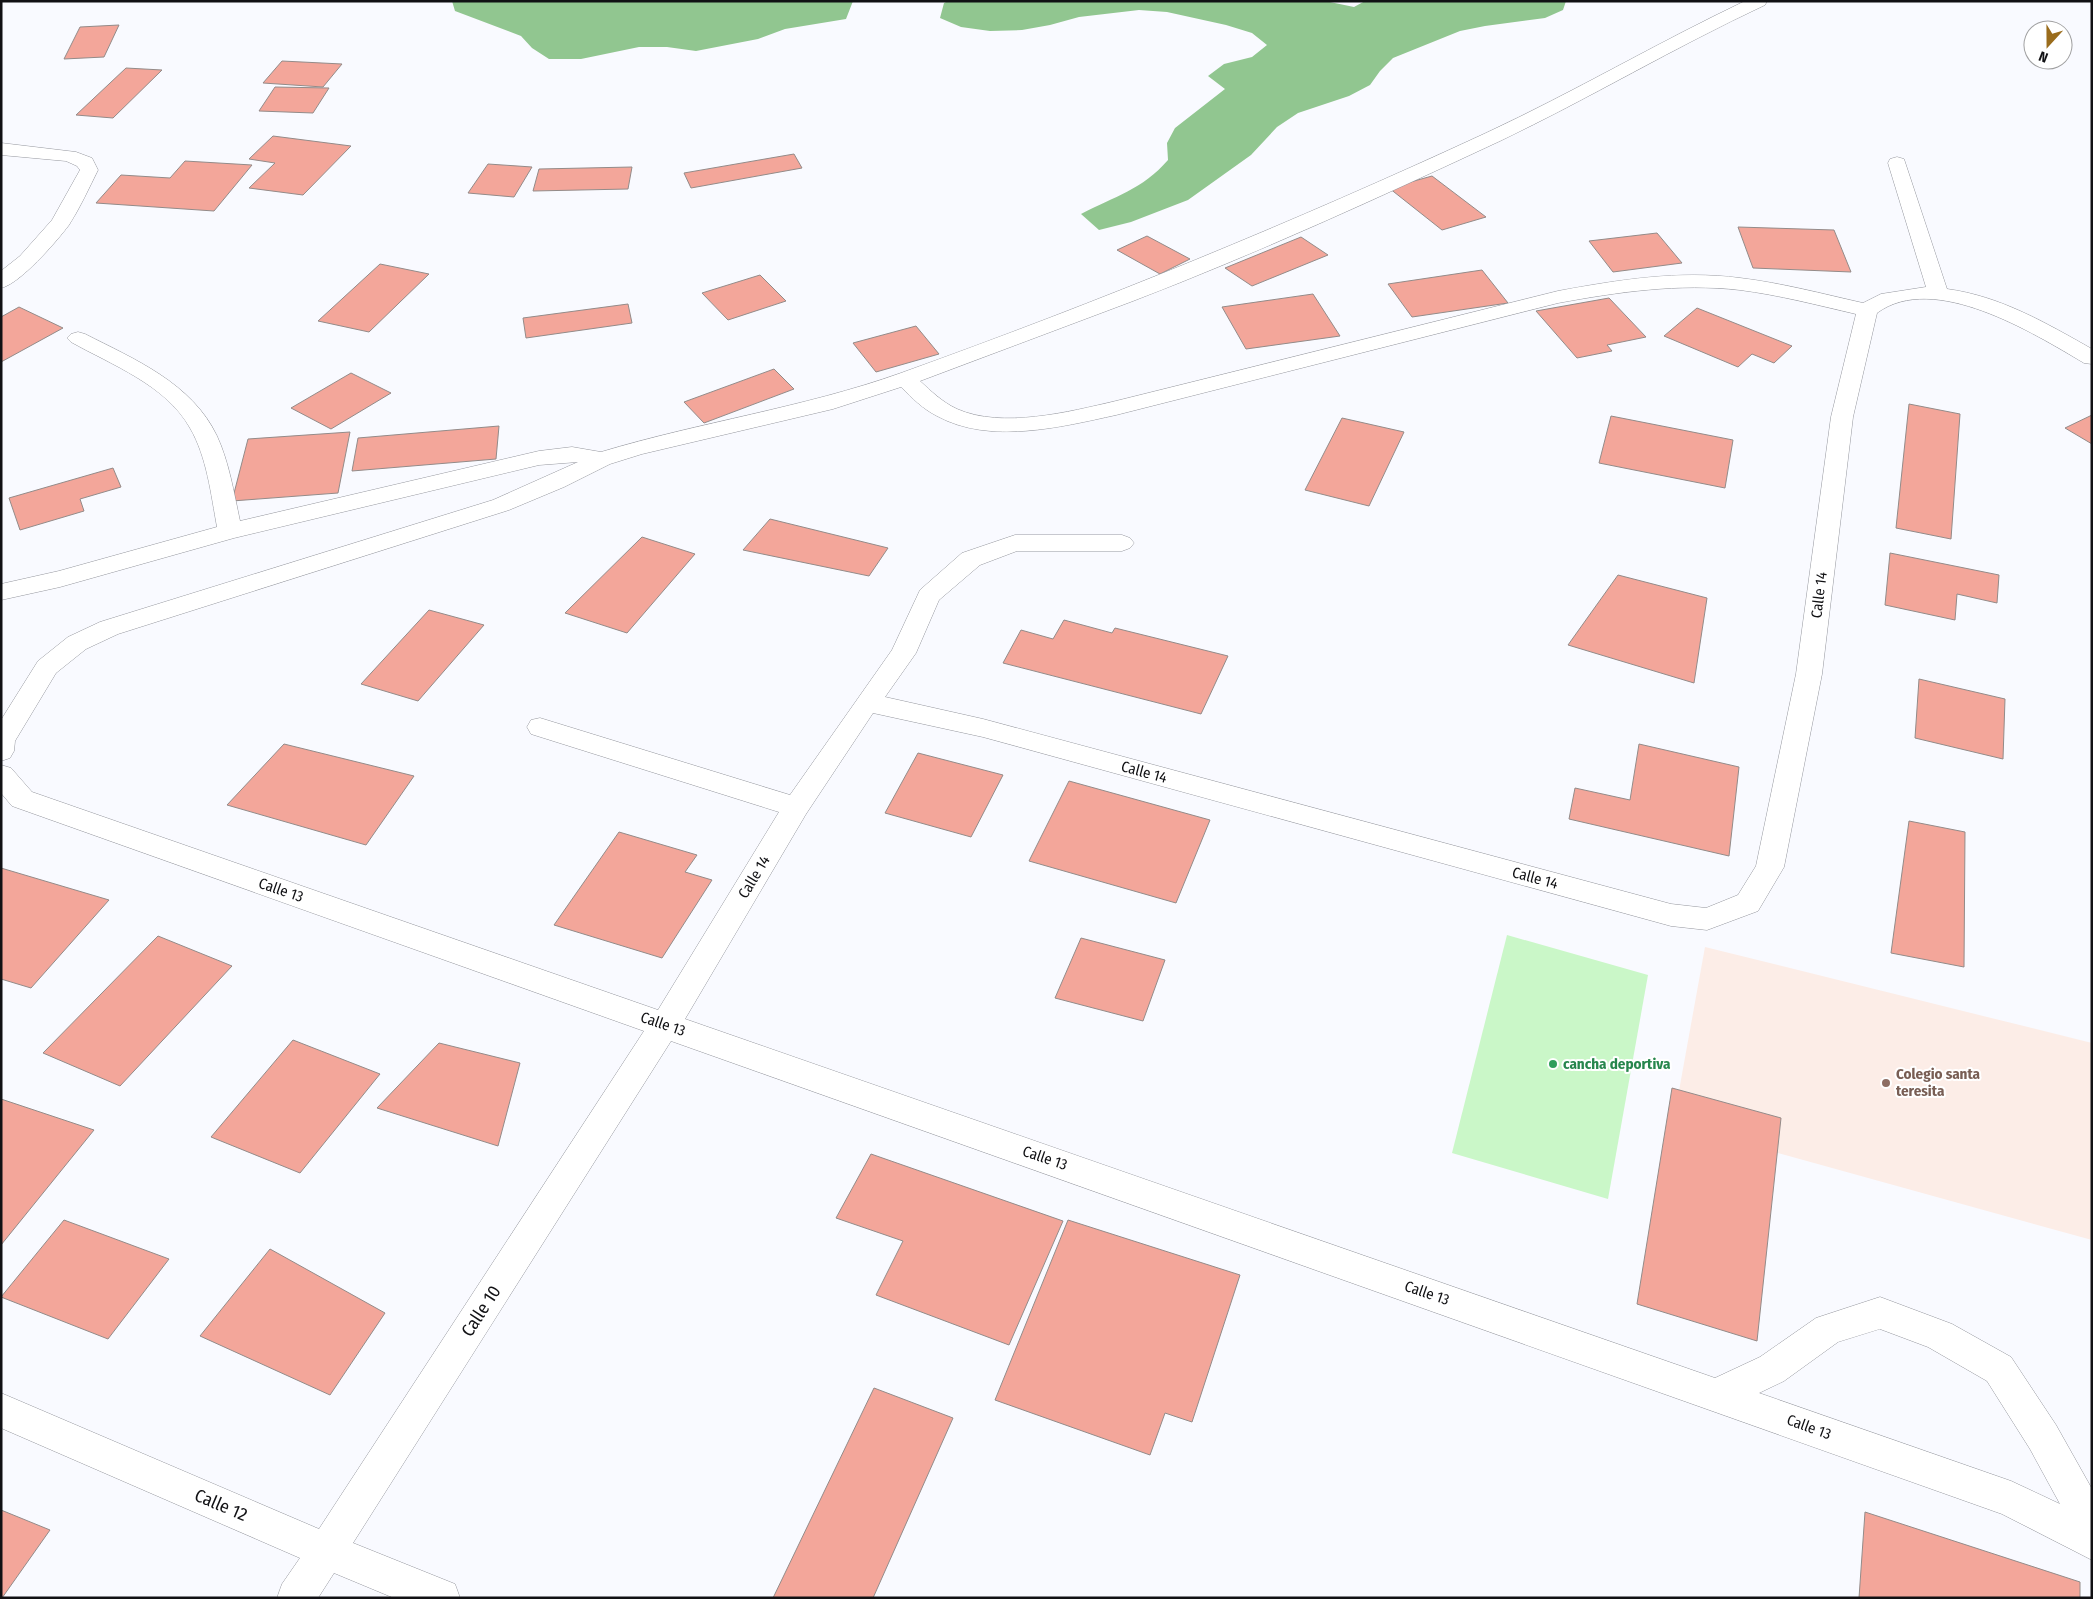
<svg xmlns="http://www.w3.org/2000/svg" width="2093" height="1599" viewBox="0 0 2093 1599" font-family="'Fira Sans Condensed',sans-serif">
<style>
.education{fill:#fcede7}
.green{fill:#caf7c8}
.forest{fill:#91c690}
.building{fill:#f3a69a;stroke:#938b89}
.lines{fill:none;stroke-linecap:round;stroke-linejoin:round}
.minor-casing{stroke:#95979e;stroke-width:1}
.minor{fill:#fff;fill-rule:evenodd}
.leisure-dot{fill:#2e9e5b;stroke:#fff;stroke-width:2}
.education-dot{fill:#8d6e63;stroke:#fff;stroke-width:2}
.labels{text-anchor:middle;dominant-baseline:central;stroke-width:4;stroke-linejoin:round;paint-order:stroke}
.street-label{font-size:15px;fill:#111114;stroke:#fff}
.leisure-label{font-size:15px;font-weight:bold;fill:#27864d;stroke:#fff;text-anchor:start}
.education-label{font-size:15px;font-weight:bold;fill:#785e54;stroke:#fff;text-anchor:start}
.near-street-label{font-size:18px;fill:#111114;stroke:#fff}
</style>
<rect width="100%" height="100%" fill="#f9faff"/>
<path class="education" d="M1705,947L2092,1043V1240L1673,1124Z"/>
<path class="green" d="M1507,935L1648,975L1608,1199L1452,1153Z"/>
<path class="forest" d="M452,1H853L846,19L785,29L758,39L696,51L667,47H639L581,59H549L532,48L521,36L455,11Z
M948,1H1325L1354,7L1365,1H1566L1563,10L1545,18L1485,26L1460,31L1393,58L1380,71L1370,85L1349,96L1298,113L1277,127L1251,155L1188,200L1131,222L1099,230L1081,214C1115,196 1142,190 1168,160L1167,143L1175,128L1225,89L1208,76L1224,64L1252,57L1267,45L1252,33L1226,25L1167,12L1139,10L1079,17L1050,25L1022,30L990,31L961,27L940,18L944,3Z"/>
<path class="building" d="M119,25L104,57L64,59L80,27Z
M282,61L342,64L323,87L263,83Z
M126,68L162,70L113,118L76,115Z
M275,87L329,88L313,113L259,111Z
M273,136L351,146L303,195L249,188L275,163L249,159Z
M794,154L802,168L691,188L684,173Z
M185,161L252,165L214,211L96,203L121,175L170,178Z
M488,164L532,167L514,197L468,193Z
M632,167L628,189L533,191L539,169Z
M1432,176L1486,217L1442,230L1389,188Z
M1738,227L1834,230L1851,272L1753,268Z
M1657,233L1682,263L1613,272L1589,241Z
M1147,236L1190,259L1160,274L1117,250Z
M1301,237L1328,255L1252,286L1225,268Z
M380,264L429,274L369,332L318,321Z
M1482,270L1508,303L1412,317L1388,284Z
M760,275L786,301L728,320L702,293Z
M1313,294L1340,336L1246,349L1222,307Z
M1609,298L1646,337L1607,345L1612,351L1577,358L1536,311Z
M628,304L632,323L526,338L523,318Z
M19,307L63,328L1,362V317Z
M1697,308L1792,346L1774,363L1752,354L1738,367L1664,336Z
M916,326L939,354L876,372L853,343Z
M774,369L794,389L704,423L684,402Z
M351,373L391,393L331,429L291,408Z
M1909,404L1960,414L1951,539L1896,528Z
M2092,415V444L2065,428Z
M1611,416L1733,440L1725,488L1599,463Z
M1342,418L1404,432L1369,506L1305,490Z
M499,426L496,459L352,471L358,438Z
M350,432L338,493L232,501L248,439Z
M113,468L121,487L80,499L84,511L20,530L9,498Z
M770,519L888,548L869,576L743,550Z
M642,537L695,554L627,633L565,613Z
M1890,553L1999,575L1997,603L1957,594L1955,620L1885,605Z
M1618,575L1707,598L1694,683L1568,645Z
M429,610L484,625L418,701L361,684Z
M1064,620L1112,633L1115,628L1228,656L1201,714L1003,663L1021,630L1053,639Z
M1919,679L2005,699L2003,759L1915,738Z
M284,744L414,776L366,845L227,805Z
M1639,744L1739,767L1729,856L1569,819L1575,788L1630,800Z
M918,753L1003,775L971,837L885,813Z
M1069,781L1210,820L1176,903L1029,861Z
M1909,821L1965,832L1964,967L1891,953Z
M619,832L697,855L685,872L712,880L662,958L554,925Z
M1,868L109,900L31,988L1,979Z
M158,936L232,966L120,1086L43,1053Z
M1081,938L1165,960L1143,1021L1055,998Z
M293,1040L380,1074L300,1173L211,1137Z
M439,1043L520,1063L498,1146L377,1108Z
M1672,1088L1781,1118L1757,1341L1637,1304Z
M1,1099L94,1130L1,1245Z
M871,1154L1063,1221L1009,1345L876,1295L903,1241L836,1218Z
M64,1220L169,1259L108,1339L1,1297Z
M1068,1220L1240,1275L1192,1422L1165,1413L1150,1455L995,1400Z
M270,1249L385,1313L330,1395L200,1336Z
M874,1388L953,1418L873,1598H773Z
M1,1510L50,1530L2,1598H1Z
M1865,1512L2080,1582V1598H1859Z"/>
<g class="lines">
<g class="minor-casing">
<path id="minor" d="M1745,1H1767L1765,5C1675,47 1590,98 1500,141C1380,197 1258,253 1133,301C1062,328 991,354 920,381C931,391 942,402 957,409C1002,429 1069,412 1116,401L1558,291C1618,280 1679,270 1740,278C1782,283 1823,294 1863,303L1881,294L1926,287L1888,163L1890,159L1897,157L1904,159L1947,289C2000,296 2046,323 2092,349V364L2084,363C2033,333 1934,271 1877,313L1853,417L1822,674L1784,867L1758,911L1707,930L1671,926L983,737L873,713L806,814L685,1019L1715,1378L1760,1357L1816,1318L1880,1297L1952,1324L2011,1357L2056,1425L2092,1489V1560L2002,1514L671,1041L353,1543L455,1584L460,1598H394L334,1573L318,1598H277L282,1584L300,1558L1,1428V1393L319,1529L644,1031L12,806L1,793V765L11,768L32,792L658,1010L779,812L531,734L527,727L531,720L540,718L790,795L892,650L920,590L962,553L1015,535H1122L1130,538L1134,543L1130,548L1122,551H1017L980,565L939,600L916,653L885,697L983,719L1671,904L1706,908L1738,895L1756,866L1796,674L1831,417L1856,314C1817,305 1779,295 1740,290C1679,283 1618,292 1558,303L1116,415C1061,427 990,445 937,416C923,409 912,398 901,387L833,409L642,454L610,464L564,487L509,510L118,634L86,649L56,673L15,741L14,751L10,758L1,761V720L38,661L68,637L100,622L493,500L578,462L539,465L234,538L60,587L1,600V584L59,571L217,527C211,495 207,457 190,428C166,385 112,365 71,342L67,338L71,334L78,332L85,334C134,359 192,383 217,436C229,462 234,493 240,521L539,451L572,447L601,452C700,422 803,408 901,373C1099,302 1294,222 1486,133C1574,92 1657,43 1745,1ZM1880,1329L1928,1347L1987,1381L2030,1449L2060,1504L2011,1481L1759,1393L1784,1381L1838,1342Z
M1,143L76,152L92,158L98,170C89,188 80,208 69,225C57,241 20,284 1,288V271L20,256L52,220L80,170L77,166L66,161L1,155Z"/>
</g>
<use href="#minor" class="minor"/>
</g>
<circle class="leisure-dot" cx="1553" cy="1064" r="5"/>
<circle class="education-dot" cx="1886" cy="1083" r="5"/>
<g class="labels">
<g class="street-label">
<text transform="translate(1819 595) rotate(-83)">Calle 14</text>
<text transform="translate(1144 772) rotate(15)">Calle 14</text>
<text transform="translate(754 877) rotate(-59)">Calle 14</text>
<text transform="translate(1535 878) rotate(15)">Calle 14</text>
<text transform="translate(281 890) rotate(19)">Calle 13</text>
<text transform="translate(663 1024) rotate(19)">Calle 13</text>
<text transform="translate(1045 1158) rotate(19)">Calle 13</text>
<text transform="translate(1427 1293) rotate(19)">Calle 13</text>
<text transform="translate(1809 1427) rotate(20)">Calle 13</text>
</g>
<g class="leisure-label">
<text x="1563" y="1064">cancha deportiva</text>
</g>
<g class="education-label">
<text x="1896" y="1074">Colegio santa<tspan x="1896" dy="17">teresita</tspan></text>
</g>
<g class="near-street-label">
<text transform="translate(481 1311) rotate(-57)">Calle 10</text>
<text transform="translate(221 1505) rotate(23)">Calle 12</text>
</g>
</g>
<rect width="2093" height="1599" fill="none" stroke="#111114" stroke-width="5"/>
<g transform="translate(2048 45) rotate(201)"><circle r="24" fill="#ffffff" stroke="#a0a0a1"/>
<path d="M0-4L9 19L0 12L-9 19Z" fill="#9a6c1c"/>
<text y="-8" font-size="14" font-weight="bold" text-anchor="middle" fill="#111114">N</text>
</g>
</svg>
